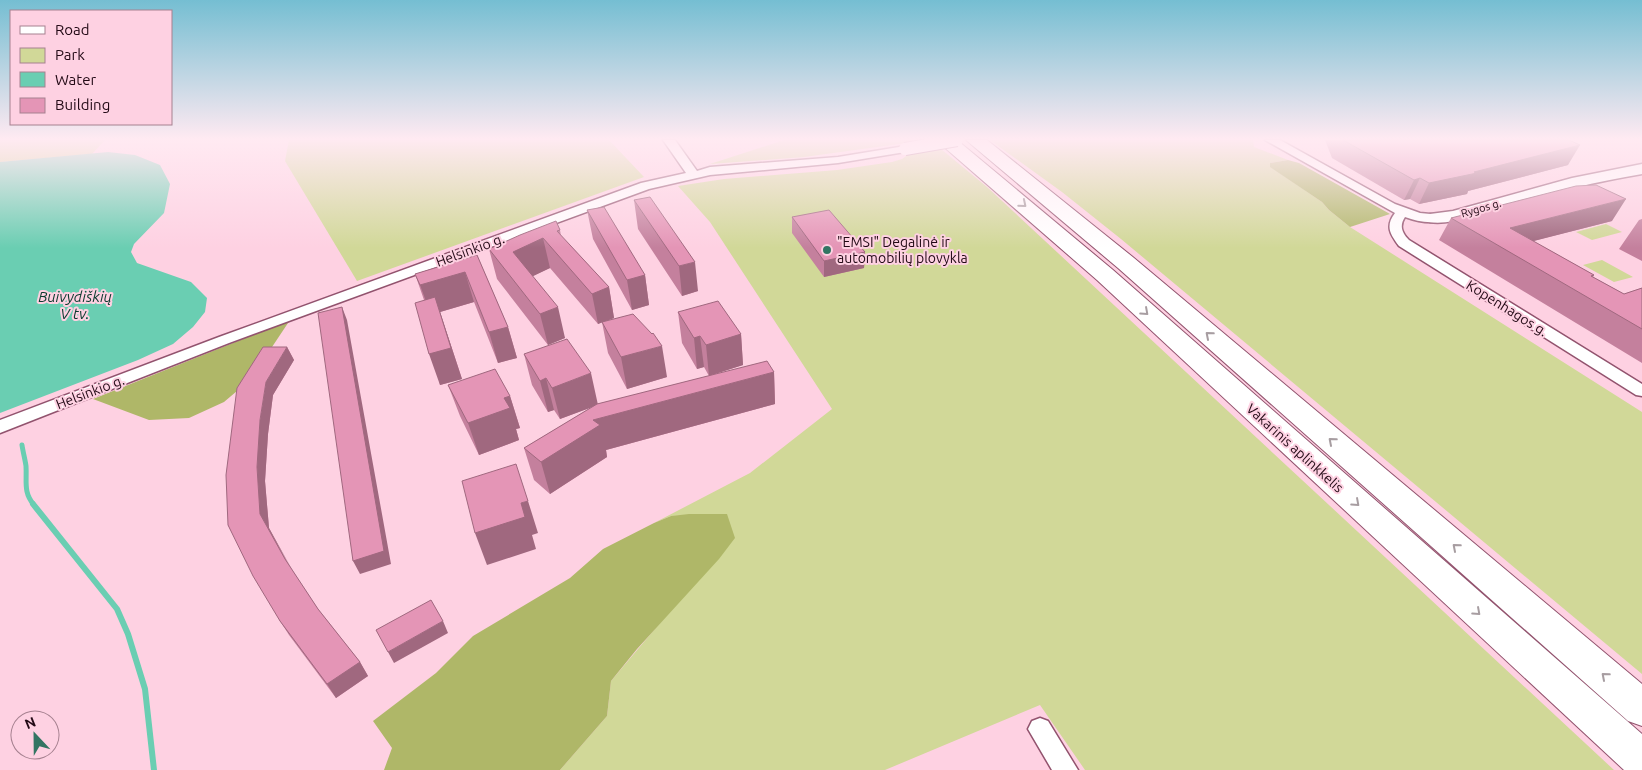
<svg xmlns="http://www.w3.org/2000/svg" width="1642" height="770" viewBox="0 0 1642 770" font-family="Ubuntu,sans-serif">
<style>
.green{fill:#d1d898}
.forest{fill:#afb768}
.water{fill:#6aceb2}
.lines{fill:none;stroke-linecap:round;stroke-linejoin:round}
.stream-far1{stroke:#6aceb2;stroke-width:5}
.stream{stroke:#6aceb2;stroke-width:6}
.street-casing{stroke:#92536e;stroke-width:3}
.secondary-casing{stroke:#92536e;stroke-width:3}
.highway-casing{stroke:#92536e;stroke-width:2}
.street{fill:#fff;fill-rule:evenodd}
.secondary{fill:#fff;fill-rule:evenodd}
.highway{fill:#fff;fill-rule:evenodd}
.street-bridge-casing{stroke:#92536e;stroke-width:14;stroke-linecap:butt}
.street-bridge{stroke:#fff;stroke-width:12}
.wall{fill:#c4809d}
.shaded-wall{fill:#a0687f}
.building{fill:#e495b6;stroke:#a0687f}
.oneway{stroke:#a79da1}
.poi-dot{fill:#347563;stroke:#fed1e2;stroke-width:2}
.labels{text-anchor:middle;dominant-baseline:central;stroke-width:4;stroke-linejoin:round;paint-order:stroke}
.far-street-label{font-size:11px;fill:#220915;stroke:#fed1e2}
.poi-label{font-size:14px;fill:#220915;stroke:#fed1e2;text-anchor:start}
.street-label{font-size:14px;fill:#220915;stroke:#fed1e2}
.water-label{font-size:15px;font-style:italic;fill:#0c3b2f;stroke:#fed1e2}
</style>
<rect width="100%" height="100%" fill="#fed1e2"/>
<path class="green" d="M0,140H105L92,154L0,162Z
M289,140H609L644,177L357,281L285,161Z
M784,140H928L804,157L710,164Z
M990,140H1253L1254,147L1288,160L1270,163L1271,167L1322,202L1329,210L1350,227L1642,412V674L1121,239L1062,192Z
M941,149L987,187L1614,770H1085L1040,705L885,770H560L607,716L611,681L665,617L726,514L671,516L654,523L750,473L832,409L710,222L678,186L724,179L837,170L892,162L902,159L909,154Z
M1606,224L1622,232L1592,240L1576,232Z
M1602,260L1633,277L1614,282L1583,265Z"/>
<path class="forest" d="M1288,160L1299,163L1390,214L1350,227L1329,210L1322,202L1270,167V163Z
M290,320L250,380L224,402L189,418L149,420L93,399Z
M689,514H727L735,538L719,559L637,649L611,681L607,716L560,770H384L392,748L373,721L436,673L473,636L570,578L603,549L654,523L671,516Z"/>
<path class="water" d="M108,152L135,155L160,165L170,184L164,213L134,244L131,252L137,263L191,282L207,298L205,312L193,327L173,344L138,360L0,413V162Z"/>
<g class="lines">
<path class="stream-far1" d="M22,445C23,452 25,459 26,466C27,482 23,492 34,505"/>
<path class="stream" d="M33,504L117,609L128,634L145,689L154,770"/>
<g class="street-casing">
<path id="street" d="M663,140H675L697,171L710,167L838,157L905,146L911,149L905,152L838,163L710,175L649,189L229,343L0,433V420L219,337L641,183L686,173Z
M1265,140H1280L1395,204L1420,213L1441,215L1442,218L1441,221C1429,224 1416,221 1405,217C1399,226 1402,233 1409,240L1642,384V396L1636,395L1399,246C1390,234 1385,226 1395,213Z
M1040,718L1048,721L1078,770H1052L1028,729L1032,721Z"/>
</g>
<g class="secondary-casing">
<path id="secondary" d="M1642,164V174C1620,178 1597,182 1574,188C1543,195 1456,228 1430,222L1427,218L1430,214L1453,211L1572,178Z"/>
</g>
<g class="highway-casing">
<path id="highway" d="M936,140H957L1113,270L1642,734V770H1624L1097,280Z
M966,140H987L1134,258L1642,684V726L1628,721L1118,268Z"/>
</g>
<use href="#street" class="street"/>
<use href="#secondary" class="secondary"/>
<use href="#highway" class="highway"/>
<g class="street-bridge-casing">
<path id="street-bridge" d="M905,149L957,140"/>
</g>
<use href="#street-bridge" class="street-bridge"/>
</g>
<path class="wall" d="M1325,140H1569L1568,165L1468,191L1467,194L1419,204L1410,199L1404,200L1332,158Z
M634,200L698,291L682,296L638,229Z
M587,210L645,275L649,305L632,310L593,239Z
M792,217L865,252L864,268L824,277L792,233Z
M1451,218L1612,221L1533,241L1594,275L1593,277L1624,294L1642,288V363L1439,240Z
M1642,219V261L1619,249L1639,220Z
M560,230L561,236L609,287L614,318L604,322L667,377L627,389L608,353L602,322L598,324L550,268L532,276L565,338L548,345L497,279L489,249Z
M477,255L508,327L517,358L498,363L474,302L440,312L462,379L440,385L424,300L415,274Z
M678,312L741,334L743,365L711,375L774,372L775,404L606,450L607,457L550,494L534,480L524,448L594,406L560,419L554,410L548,412L532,385L524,354L598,404L709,376L704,367L697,369L682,343Z
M287,347L294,360L273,395L268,434L265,481L269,528L290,567L318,609L360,662L368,676L336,698L289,635L280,621L228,525Z
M448,385L510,396L520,428L516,429L519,440L479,455L460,416Z"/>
<path class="shaded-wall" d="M1580,145L1568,165L1468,191L1467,194L1419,204L1429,183Z
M1420,178L1410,199L1404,200L1414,180Z
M1626,199L1612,221L1503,249L1510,228Z
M543,238L550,268L521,282L513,252Z
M865,252L864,268L824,277V261Z
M695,262L698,291L682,296L679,266Z
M465,272L474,302L440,312L462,379L440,385L429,354L431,315L420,285Z
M645,275L649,305L632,310L627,280Z
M609,287L614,318L598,324L592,294Z
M342,307L347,320L391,564L360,574L353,561Z
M558,307L565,338L548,345L540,314Z
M508,327L517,358L498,363L489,332Z
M741,334L743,365L709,376L706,345Z
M700,336L704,367L697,369L694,338Z
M662,346L667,377L627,389L621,357Z
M287,347L294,360L273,395L268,434L265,481L269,528L294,573L260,514L257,467L260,420L266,382Z
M774,372L775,404L606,450L607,457L550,494L541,462L593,420Z
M591,373L598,405L560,419L552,388Z
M546,378L554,410L548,412L540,381Z
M510,396L520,428L516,429L519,440L479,455L468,423L504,398Z
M528,501L538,533L532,535L536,549L487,565L475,533L521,503Z
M443,621L448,633L394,663L388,652Z
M360,662L368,676L336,698L327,684Z"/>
<path class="building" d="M1343,140H1569L1580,145L1474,172L1477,173L1429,183L1420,178L1414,180Z
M1596,185L1626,199L1510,228L1594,275L1591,276L1624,294L1642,288V329L1451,218L1576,186Z
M650,197L695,262L679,266L634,200Z
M604,207L645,275L627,280L587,210Z
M829,210L865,252L824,261L792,217Z
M556,221L560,230L557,231L609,287L592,294L543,238L513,252L558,307L540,314L489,249L520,235Z
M477,255L508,327L489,332L465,272L420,285L415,274Z
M435,297L451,348L429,354L415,303Z
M718,301L741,334L706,345L700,336L694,338L678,312Z
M342,307L384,551L353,561L318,313Z
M633,314L652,334L653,333L662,346L621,357L602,322Z
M567,339L591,373L552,388L546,378L540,381L524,354Z
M263,347H287L266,382L260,420L257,467L260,514L285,559L318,609L360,662L327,684L280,621L253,576L228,525L226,475L237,388Z
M767,361L774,372L593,420L600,425L541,462L524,448L597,404Z
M495,369L510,396L504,398L510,408L468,423L448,385Z
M516,464L528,501L521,503L525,517L475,533L462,481Z
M431,600L443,621L388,652L376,630Z"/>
<defs><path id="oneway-chevron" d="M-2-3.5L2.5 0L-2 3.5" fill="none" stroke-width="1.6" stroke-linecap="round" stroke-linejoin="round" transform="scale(1.25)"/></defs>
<g class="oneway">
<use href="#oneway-chevron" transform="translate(1023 204) rotate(40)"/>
<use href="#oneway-chevron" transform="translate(1145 312) rotate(42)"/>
<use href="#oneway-chevron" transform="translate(1209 335) rotate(-139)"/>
<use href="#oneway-chevron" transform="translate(1332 441) rotate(-139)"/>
<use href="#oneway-chevron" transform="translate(1356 503) rotate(42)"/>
<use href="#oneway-chevron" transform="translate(1456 547) rotate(-139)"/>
<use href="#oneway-chevron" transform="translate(1477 612) rotate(42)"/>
<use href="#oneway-chevron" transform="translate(1605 676) rotate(-139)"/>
</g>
<linearGradient id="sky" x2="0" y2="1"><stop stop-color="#75bed2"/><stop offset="0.56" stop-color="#ffeaf2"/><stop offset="1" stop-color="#ffeaf2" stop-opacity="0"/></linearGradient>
<rect width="1642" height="248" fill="url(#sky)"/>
<circle class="poi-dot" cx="827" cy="250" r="5"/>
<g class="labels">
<g class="far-street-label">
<text transform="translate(1481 208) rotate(-16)">Rygos g.</text>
</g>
<g class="poi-label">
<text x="837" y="242">"EMSI" Degalinė ir<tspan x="837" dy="16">automobilių plovykla</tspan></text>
</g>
<g class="street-label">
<text transform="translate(470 250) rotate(-20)">Helsinkio g.</text>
<text transform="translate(1507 308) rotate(32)">Kopenhagos g.</text>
<text transform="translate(90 392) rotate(-21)">Helsinkio g.</text>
<text transform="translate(1295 448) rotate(42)">Vakarinis aplinkkelis</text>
</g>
<g class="water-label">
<text x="75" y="296">Buivydiškių<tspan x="75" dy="17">V tv.</tspan></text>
</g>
</g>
<rect x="10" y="10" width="162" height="115" fill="#fed1e2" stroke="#a68190"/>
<rect x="20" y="26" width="25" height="8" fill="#ffffff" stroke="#a68190"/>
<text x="55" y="35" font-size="15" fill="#220915">Road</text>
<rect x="20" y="48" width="25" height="15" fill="#d1d898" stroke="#a68190"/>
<text x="55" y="60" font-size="15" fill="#220915">Park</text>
<rect x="20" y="72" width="25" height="15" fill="#6aceb2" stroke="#a68190"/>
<text x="55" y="85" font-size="15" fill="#220915">Water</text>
<rect x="20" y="98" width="25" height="15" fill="#e495b6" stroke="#a68190"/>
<text x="55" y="110" font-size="15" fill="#220915">Building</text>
<g transform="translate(35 735) rotate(338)"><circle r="24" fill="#fed1e2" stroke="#a68190"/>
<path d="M0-4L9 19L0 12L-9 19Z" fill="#347563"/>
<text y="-8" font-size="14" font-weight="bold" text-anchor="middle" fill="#220915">N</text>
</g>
</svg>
